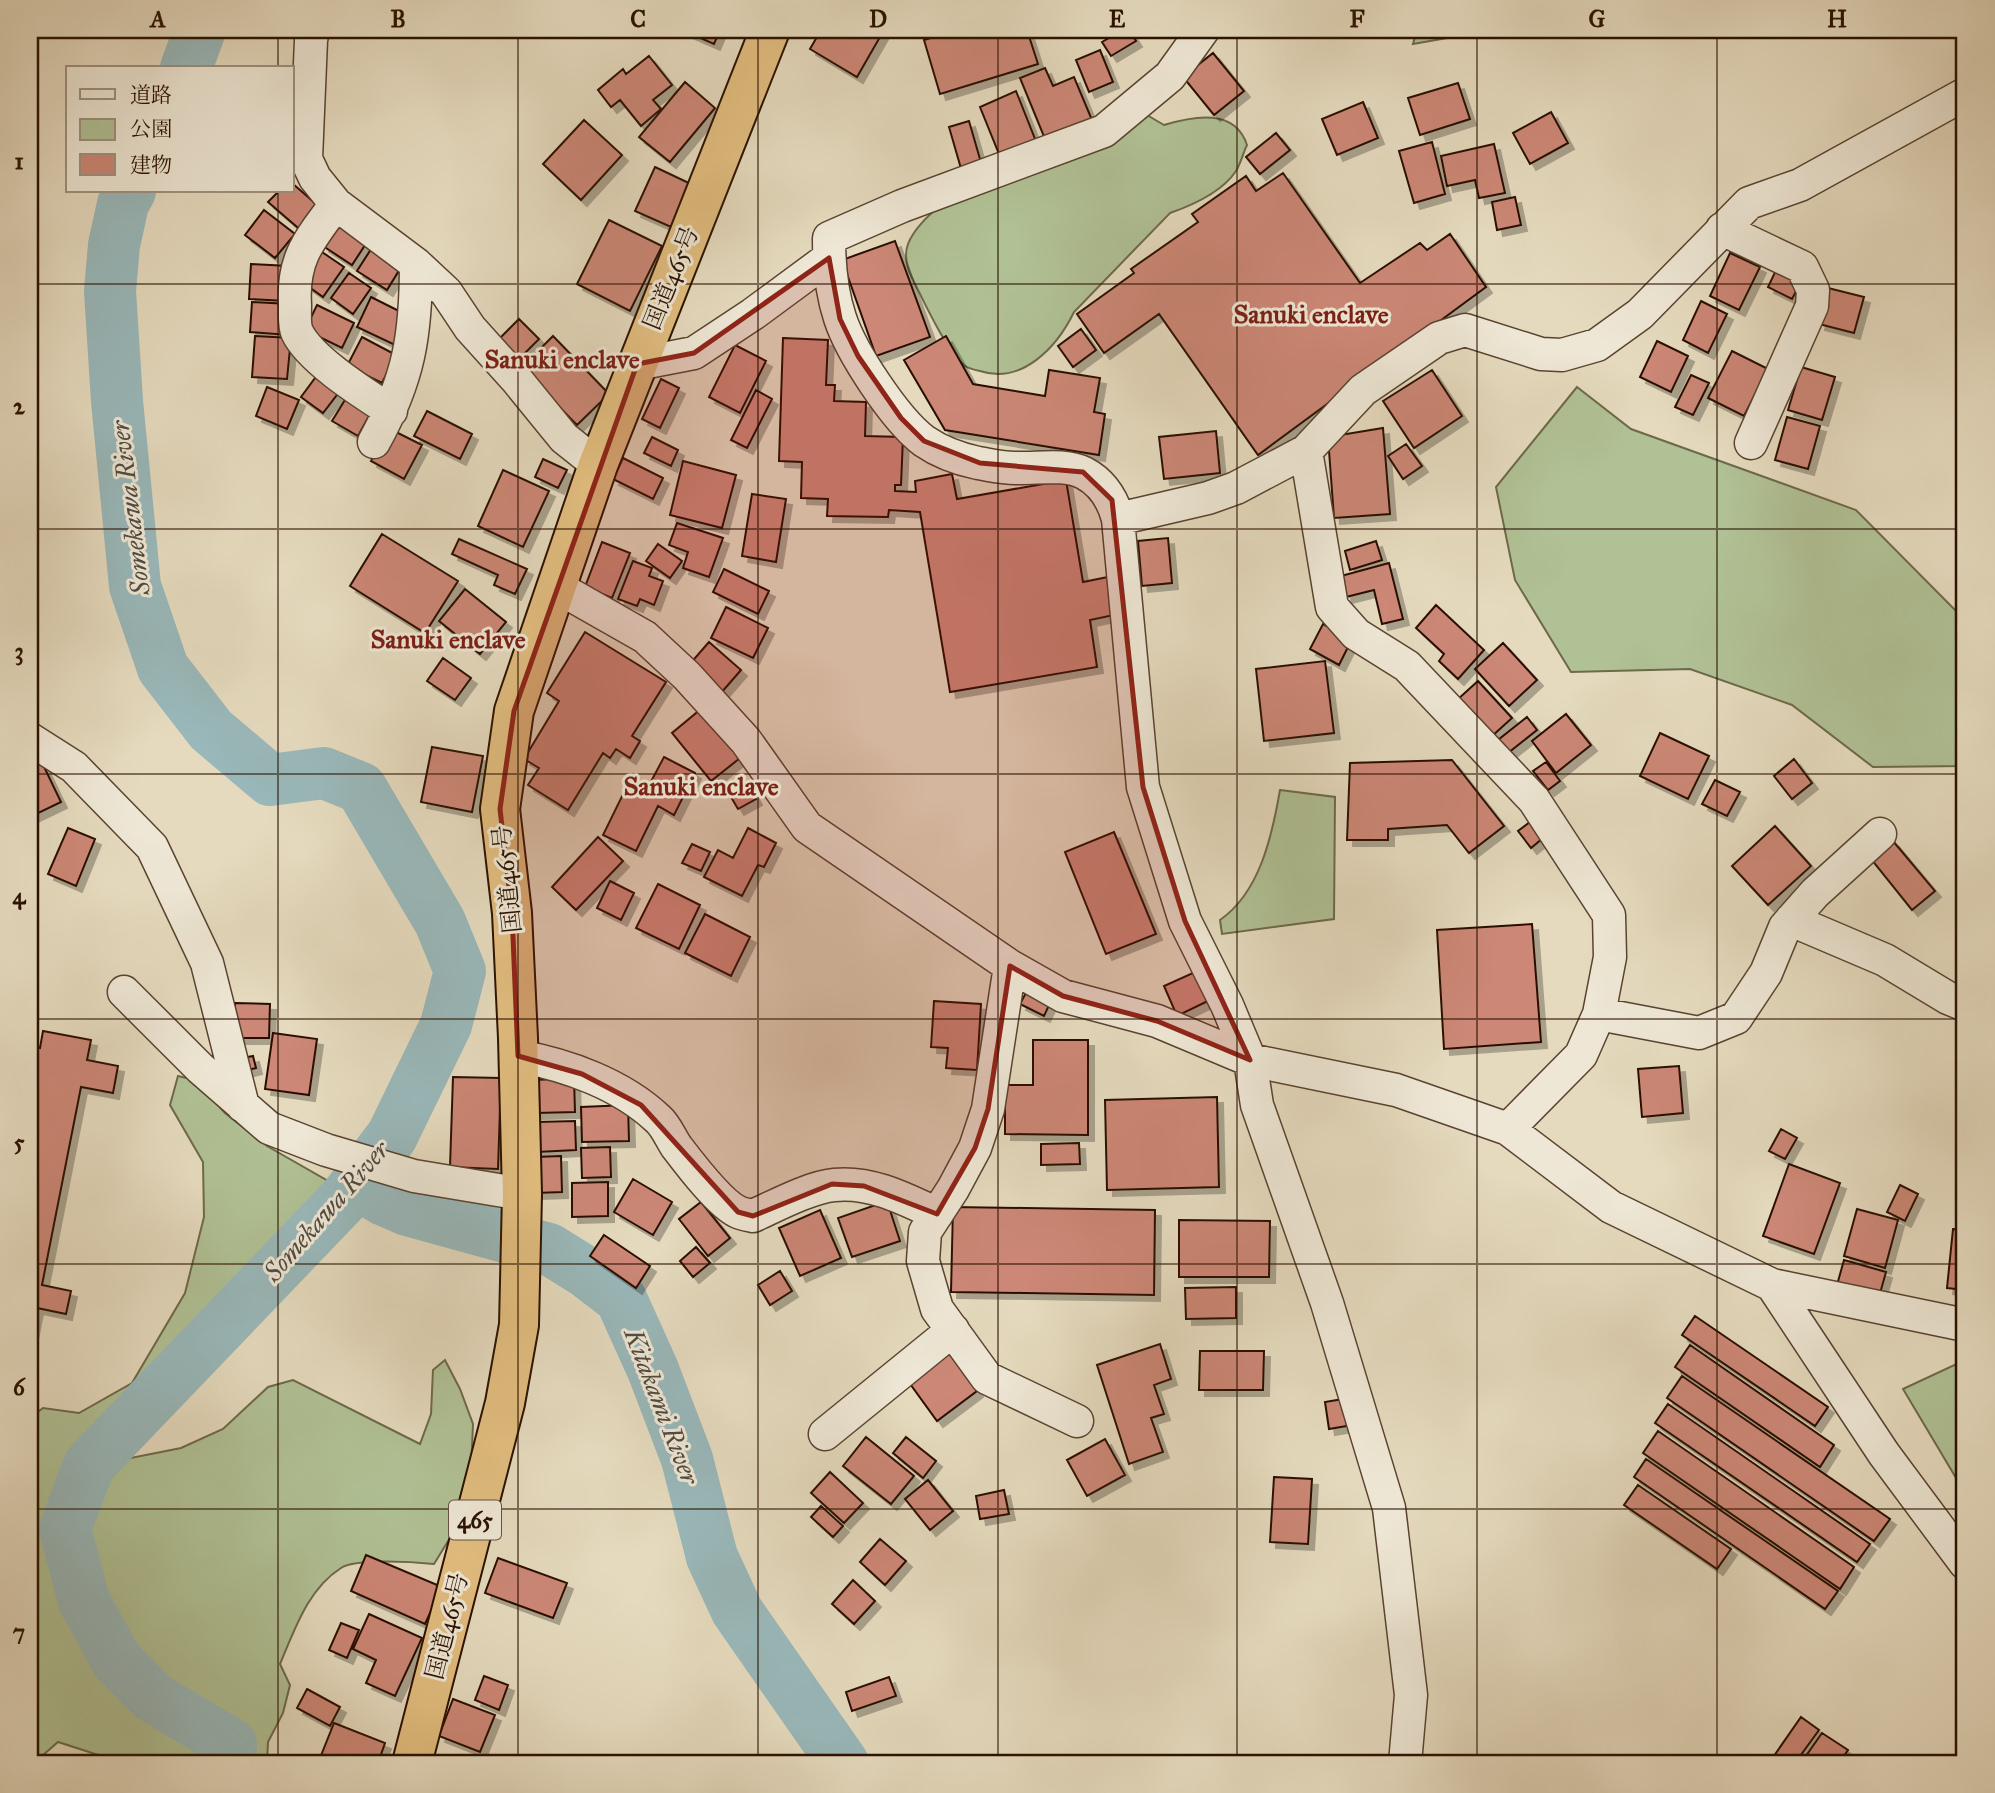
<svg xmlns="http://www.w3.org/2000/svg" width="1995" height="1793" viewBox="0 0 1995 1793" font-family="'IM FELL Great Primer','Noto Serif JP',serif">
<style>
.green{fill:#b0c195;stroke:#6d694a;stroke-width:2}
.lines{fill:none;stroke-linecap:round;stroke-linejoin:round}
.river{stroke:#99b8ba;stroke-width:52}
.building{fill:#cc8776;stroke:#2a1100;stroke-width:2;filter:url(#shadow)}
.minor-casing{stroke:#594330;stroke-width:35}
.highway-casing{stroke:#2a1100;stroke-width:42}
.minor{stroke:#eee7d5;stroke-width:32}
.highway{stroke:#e2bd7f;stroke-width:38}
.marked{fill:#8f2418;fill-opacity:0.2;stroke:#8f2418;stroke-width:5;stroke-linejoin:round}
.grid{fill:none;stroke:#2a1100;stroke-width:2;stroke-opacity:0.55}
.labels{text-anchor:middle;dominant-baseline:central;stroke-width:6;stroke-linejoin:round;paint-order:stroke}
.shield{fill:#eee7d5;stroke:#655140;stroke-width:2}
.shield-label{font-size:23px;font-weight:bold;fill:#2a1100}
.street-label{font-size:24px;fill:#2a1100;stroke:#eee7d5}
.neighbourhood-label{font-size:26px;font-weight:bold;fill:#7a1f14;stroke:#eee7d5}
.water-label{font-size:26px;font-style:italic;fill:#514b41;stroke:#eee7d5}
.neatline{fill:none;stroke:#2a1100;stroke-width:2.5}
.grid-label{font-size:23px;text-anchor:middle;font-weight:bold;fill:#2a1100}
</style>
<defs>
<filter id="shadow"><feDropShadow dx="6" dy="6" stdDeviation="0" flood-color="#0004"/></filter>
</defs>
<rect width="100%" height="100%" fill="#e5dabe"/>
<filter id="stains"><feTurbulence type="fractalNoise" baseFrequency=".00286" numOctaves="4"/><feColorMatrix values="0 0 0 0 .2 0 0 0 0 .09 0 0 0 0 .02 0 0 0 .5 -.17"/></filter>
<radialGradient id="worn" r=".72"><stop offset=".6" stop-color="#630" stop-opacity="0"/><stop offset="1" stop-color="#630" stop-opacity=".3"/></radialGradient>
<path class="green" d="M1417,30H1493L1413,44Z
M1147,115L1164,125C1194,116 1235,108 1247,145C1243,153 1241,163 1236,171C1222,192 1193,205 1170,213L1074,312C1057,347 1022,385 980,371C975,370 968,368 965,366C949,353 931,316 922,298C914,281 901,263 908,244C915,226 933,212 946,200Z
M1577,387L1631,429L1856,510L1960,615L1965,618V766L1873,767L1792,705L1690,669L1571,672L1515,580L1496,487Z
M1280,790L1335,797L1334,919L1222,934L1220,920C1260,892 1272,836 1280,790Z
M178,1076L195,1080L225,1113L267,1146L328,1181L335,1209L223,1359L126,1459L181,1448L223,1429L268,1387L293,1380L420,1444L431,1414L433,1370L445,1360L460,1389L473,1424L471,1471L453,1533L434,1564C415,1562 356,1558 341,1568C308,1589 295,1629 280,1664L290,1685L283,1713L268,1742L267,1763H123L58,1742L34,1763H30V1418L43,1408L79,1413L132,1383L185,1293L204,1217L203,1162L170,1105Z
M1965,1360V1488H1962L1903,1389Z"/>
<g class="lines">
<path class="river" d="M186,68L200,30
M130,191L123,204L114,245L110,291L117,401L135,586L163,668L211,730L270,780L324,773L361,788L440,922L460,971L446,1025L392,1136L345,1198L89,1465L65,1529L84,1601L117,1661L154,1698L231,1744L230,1763
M358,1184L384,1200L407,1210L549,1249L586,1272L621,1299L653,1370L687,1459L712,1557L737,1611L843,1763"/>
</g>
<path class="building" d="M682,30H720L714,44Z
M821,30H884L857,77L810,49Z
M958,30H1027L1038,64L940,94L924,40Z
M1123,30H1129L1136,41L1111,56L1102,42Z
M1100,50L1113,82L1089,92L1076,60Z
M1213,53L1244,91L1214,115L1183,77Z
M649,56L672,85L653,100L661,109L641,126L620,100L611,107L598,90L623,69L626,74Z
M1045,68L1053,86L1074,77L1092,120L1045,139L1020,78Z
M685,82L715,108L670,162L639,137Z
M1458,83L1470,119L1420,135L1408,98Z
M1016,91L1037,144L1001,159L980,107Z
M1363,102L1378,138L1337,155L1322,119Z
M1551,112L1568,143L1530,164L1513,133Z
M584,120L622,155L581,200L543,164Z
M969,121L982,166L962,172L949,127Z
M1276,133L1290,150L1260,174L1246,157Z
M1432,142L1445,194L1414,203L1399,151Z
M1494,144L1505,193L1479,198L1475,180L1447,186L1441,156Z
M655,167L691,184L671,227L635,211Z
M1283,173L1360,283L1420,243L1427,250L1450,234L1486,287L1258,455L1159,314L1104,353L1077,314L1134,273L1131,269L1198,222L1192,214L1246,176L1256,191Z
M292,183L324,211L304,233L268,202L279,191H292Z
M1515,197L1521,225L1497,230L1492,202Z
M264,210L295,234L275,258L245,235Z
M341,220L369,239L352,265L323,246Z
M609,220L662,246L630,311L577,284Z
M895,241L930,337L876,356L842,260Z
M373,246L403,264L387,290L357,271Z
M319,250L344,267L323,297L298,279Z
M1730,253L1760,267L1739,310L1710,296Z
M251,264L289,266L287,301L249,299Z
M1778,266L1803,278L1792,299L1768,287Z
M349,273L371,288L353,314L331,298Z
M1828,288L1864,297L1854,333L1819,324Z
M371,297L409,316L395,345L357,327Z
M1701,301L1727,314L1708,353L1683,340Z
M252,302L290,304L289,335L250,332Z
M317,305L354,323L342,348L305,330Z
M519,319L539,339L516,362L496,342Z
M1081,329L1096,350L1073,367L1058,346Z
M255,336L291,338L287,379L252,377Z
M553,336L609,394L577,425L521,368Z
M946,336L973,384L1045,396L1049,370L1100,378L1094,412L1105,414L1099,455L945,430L904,360Z
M362,337L396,355L382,383L347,366Z
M783,338L828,340L826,385H835L834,401L866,402L865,436L903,437L901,485H895V491L916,492L915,481L952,474L957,499L1066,480L1083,582L1108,577L1114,615L1090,620L1097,667L950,692L920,512L889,510L888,517L827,516L828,499L801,498L802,462L779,461Z
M1657,341L1688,356L1671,392L1640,377Z
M735,345L766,361L740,413L709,397Z
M1732,351L1768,369L1744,416L1708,398Z
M1801,367L1835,377L1822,420L1788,410Z
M321,370L343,387L323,413L301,397Z
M1432,370L1462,416L1414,448L1383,401Z
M1691,375L1709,383L1693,415L1675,407Z
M661,379L679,388L660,428L642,419Z
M267,387L299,400L287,429L256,416Z
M756,390L772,399L747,448L731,440Z
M348,395L373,409L358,436L332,421Z
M427,411L472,434L460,459L414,436Z
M1787,417L1820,426L1808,469L1775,460Z
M388,428L422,445L404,479L371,461Z
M1383,428L1390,514L1334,518L1328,437Z
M1216,431L1220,473L1164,479L1159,437Z
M652,437L678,450L671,466L644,453Z
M1406,444L1422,466L1403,479L1388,456Z
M623,458L663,478L653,499L613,479Z
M543,459L567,470L558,488L535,477Z
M683,461L736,475L722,528L670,515Z
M503,470L549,491L523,547L478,526Z
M752,494L786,499L776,562L742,556Z
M677,523L723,538L709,577L683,568L688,552L669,545Z
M382,534L458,581L425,633L350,586Z
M1168,538L1172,583L1142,586L1138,541Z
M459,539L527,569L515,594L494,585L498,575L452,554Z
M1376,541L1382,560L1350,570L1345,551Z
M602,542L630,553L612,598L585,587Z
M658,544L682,561L670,578L646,561Z
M633,561L652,568L649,576L663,581L654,605L640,599L637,606L618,599Z
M1389,563L1403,619L1382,624L1374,590L1346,597L1341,576Z
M724,569L769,591L758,614L713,592Z
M465,589L506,622L480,654L439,621Z
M1436,605L1484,650L1458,679L1439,661L1444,654L1416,628Z
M726,607L768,628L753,658L711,638Z
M1323,624L1352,639L1339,665L1310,649Z
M585,632L666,682L632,736L640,741L630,758L616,749L610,758L603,753L568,810L528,785L539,768L524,759L559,701L547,693Z
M709,642L741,670L721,693L689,665Z
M1503,643L1537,680L1509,706L1475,669Z
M443,658L471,678L455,700L427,681Z
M1325,661L1334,733L1264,741L1256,669Z
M1478,681L1512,718L1491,737L1457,700Z
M701,709L740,758L711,781L672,733Z
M1566,714L1591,745L1556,773L1532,741Z
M1527,717L1537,730L1508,753L1498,740Z
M1660,733L1709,756L1688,799L1640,776Z
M34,746L61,802L30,817V748Z
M432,747L483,756L472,812L421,802Z
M664,757L695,773L674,815L658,806L636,851L603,835L629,782L646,791Z
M1794,759L1812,783L1792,799L1774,776Z
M1452,760L1504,826L1469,853L1447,825L1388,829V840H1347L1350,763Z
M1546,762L1560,781L1548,790L1533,771Z
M1715,780L1740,792L1727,816L1702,804Z
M749,786L756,799L738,809L731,797Z
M1530,822L1543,838L1531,848L1518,831Z
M1775,826L1811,866L1768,905L1732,866Z
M68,828L95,839L76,886L48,874Z
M748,828L776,843L764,867L758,865L742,896L704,877L718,850L733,858Z
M1114,832L1156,934L1106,954L1065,852Z
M598,837L623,861L576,910L552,887Z
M1893,841L1935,891L1912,910L1871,859Z
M692,844L710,852L701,871L682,863Z
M610,881L634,893L621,920L597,908Z
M658,884L700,905L679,949L636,928Z
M705,914L750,937L731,976L685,953Z
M1532,924L1541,1042L1444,1049L1437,930Z
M1195,972L1208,1001L1177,1016L1164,986Z
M1028,989L1051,1001L1044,1016L1020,1004Z
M934,1001L981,1004L977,1070L946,1068L948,1048L931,1047Z
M235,1003L270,1004L269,1038H235Z
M43,1031L91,1040L87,1060L118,1066L113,1093L81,1087L42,1285L71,1291L66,1314L37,1308L30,1344V1046L40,1048Z
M273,1033L317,1039L309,1095L265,1089Z
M1033,1040H1088V1135L1005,1134V1085H1033Z
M253,1056L256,1068L241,1072L238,1059Z
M1679,1066L1683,1113L1642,1117L1638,1069Z
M453,1077L501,1078L498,1169L450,1167Z
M574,1078L575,1112L536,1113L535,1080Z
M1963,1083H1965V1129H1962Z
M1217,1097L1219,1187L1107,1190L1105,1100Z
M628,1105L629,1141L582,1142L581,1107Z
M575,1121L576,1150L537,1152V1122Z
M1781,1129L1797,1138L1785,1159L1769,1151Z
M1079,1143L1080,1164L1041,1165V1144Z
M610,1147L611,1177L582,1178L581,1148Z
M561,1156L562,1192L536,1193L535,1157Z
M1789,1164L1840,1183L1814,1254L1763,1236Z
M633,1179L672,1202L653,1235L614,1212Z
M608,1182V1216L572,1217V1183Z
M1900,1185L1918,1194L1905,1221L1887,1212Z
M887,1201L900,1241L852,1257L838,1218Z
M701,1202L730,1238L708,1256L679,1219Z
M953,1207L1155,1210L1154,1295L951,1292Z
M1857,1209L1898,1220L1885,1268L1844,1256Z
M820,1210L841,1258L800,1276L779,1228Z
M1179,1220L1270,1221L1269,1277H1179Z
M1953,1229L1965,1230V1290L1947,1288Z
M604,1235L650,1266L636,1288L590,1256Z
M696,1247L710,1263L693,1277L680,1261Z
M1844,1260L1886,1272L1879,1297L1837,1285Z
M780,1271L792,1291L770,1305L758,1285Z
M1236,1287V1318L1186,1319L1185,1288Z
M1695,1316L1828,1407L1815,1426L1682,1335Z
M1160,1344L1171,1379L1154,1385L1164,1414L1151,1418L1163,1452L1129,1464L1097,1365Z
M1690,1345L1834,1445L1820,1467L1675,1367Z
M1200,1351H1264L1263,1390H1199Z
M949,1352L977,1391L937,1421L908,1381Z
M1682,1376L1890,1519L1874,1541L1667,1398Z
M1343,1399L1347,1426L1329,1429L1325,1402Z
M1668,1404L1870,1544L1857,1562L1655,1423Z
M1658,1431L1854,1567L1840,1589L1643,1453Z
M866,1437L914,1476L891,1504L843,1466Z
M906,1437L936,1461L923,1478L893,1453Z
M1105,1439L1125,1475L1087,1496L1067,1460Z
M1646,1459L1838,1591L1825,1609L1634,1477Z
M830,1472L863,1503L844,1523L811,1493Z
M1274,1477L1312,1479L1308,1544L1270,1542Z
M928,1480L953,1511L930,1530L905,1499Z
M1638,1485L1731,1549L1717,1569L1624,1505Z
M1004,1490L1009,1514L980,1519L976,1496Z
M821,1506L843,1526L833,1537L811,1517Z
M880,1539L906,1561L885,1585L860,1562Z
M366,1555L442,1587L425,1624L351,1591Z
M498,1558L567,1583L553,1618L485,1593Z
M853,1580L875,1601L854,1624L832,1604Z
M369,1614L422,1638L395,1696L366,1683L376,1660L353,1649Z
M341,1623L359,1630L347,1658L329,1650Z
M484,1676L508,1685L499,1710L475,1700Z
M889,1677L896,1696L852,1711L846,1692Z
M307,1689L340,1707L330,1726L297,1708Z
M453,1699L495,1715L480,1752L439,1736Z
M1801,1717L1819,1730L1795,1763H1769Z
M334,1723L385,1743L378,1763H318Z
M1822,1733L1848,1750L1839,1763H1801Z"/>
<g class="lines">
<g class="minor-casing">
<path id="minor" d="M313,30L311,40L306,159L315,178L336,204L416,264L446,292L470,328L516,379L564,438L598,465
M1203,30L1170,76L1104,131L902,206L829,238C829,265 831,291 840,318C851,352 895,419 924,441C940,452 959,459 978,463C990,465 1003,468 1015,468C1037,469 1064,463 1084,473C1103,483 1113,500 1118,519L1143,787L1185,921L1227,1005L1250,1060L1257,1105L1327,1303L1389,1508L1411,1695L1405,1763
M336,204C309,240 292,259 295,305C295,313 294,325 297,332C310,360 365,394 391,411
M1722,229L1802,267L1813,290L1812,306L1751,443
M637,364L694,353L753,314L829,258
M374,442C409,379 416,335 416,264
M1306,451L1332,607L1356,634L1407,666L1534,800L1609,915L1610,957L1599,1014L1581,1055L1508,1129
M1118,519L1208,498L1236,488L1306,451L1363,390L1439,338L1465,330L1541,354L1562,355L1597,345L1640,314L1749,203L1800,185L1965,94
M557,587L645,637L687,676L746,741L807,827L1010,966L1063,996L1157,1021L1250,1060L1396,1090L1508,1129L1611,1207L1772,1285L1965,1325
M30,739L74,767L152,847L207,963L243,1106
M1791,920L1885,960L1948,998L1965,1005
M1010,966L988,1109L975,1148L953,1189L925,1232L923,1261L937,1309L987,1378L1077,1421
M124,992L200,1068L269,1128L326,1150L414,1176L522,1194
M1599,1014L1699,1033L1736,1018L1766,973L1785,927L1815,893L1880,834
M518,1056C567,1065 621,1084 658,1119C666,1126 670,1137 676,1146C689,1163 719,1203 738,1212C742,1214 748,1215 753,1216C775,1206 811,1187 834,1185C871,1181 905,1199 937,1214
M1772,1285L1884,1454L1965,1563
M825,1434L953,1330"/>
</g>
<g class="highway-casing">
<path id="highway" d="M412,1763L505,1403L519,1325L522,1194L518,1038L512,913L500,809L514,711L598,465L770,30"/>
</g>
<use href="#minor" class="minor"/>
<use href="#highway" class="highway"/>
</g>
<path class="marked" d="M829,258L840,319L858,356L901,418L924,441L980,463L1083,472L1112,500L1143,787L1185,921L1250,1060L1157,1021L1063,996L1010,966L988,1109L975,1148L937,1214L864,1186L832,1184L753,1216L738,1212L641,1105L582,1074L518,1056L512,913L500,809L514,711L637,364L694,353Z"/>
<path class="grid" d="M278,30V68M518,30V1763M758,30V1763M998,30V1763M1237,30V1763M1477,30V1763M1717,30V1763M278,191V1763M30,284H1965M30,529H1965M30,774H1965M30,1019H1965M30,1264H1965M30,1509H1965"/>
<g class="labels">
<rect class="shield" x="449" y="1500.5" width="52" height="39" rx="5"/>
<g class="shield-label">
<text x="475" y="1520">465</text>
</g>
<g class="street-label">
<text transform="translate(671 278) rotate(-68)">国道465号</text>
<text transform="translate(507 879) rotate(-96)">国道465号</text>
<text transform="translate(447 1626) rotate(-76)">国道465号</text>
</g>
<g class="neighbourhood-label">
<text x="1311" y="314">Sanuki enclave</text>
<text x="562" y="359">Sanuki enclave</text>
<text x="448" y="639">Sanuki enclave</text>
<text x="701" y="786">Sanuki enclave</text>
</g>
<g class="water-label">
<text transform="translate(130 508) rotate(-97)">Somekawa River</text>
<text transform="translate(326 1211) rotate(-49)">Somekawa River</text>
<text transform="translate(662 1406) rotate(69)">Kitakami River</text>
</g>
</g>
<rect width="1995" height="1793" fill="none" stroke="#e5dabe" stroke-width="77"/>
<rect x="66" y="66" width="228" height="126" fill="#eee7d5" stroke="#a09180" stroke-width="2"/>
<rect x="80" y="89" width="35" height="10" fill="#eee7d5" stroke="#a09180" stroke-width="2"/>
<text x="130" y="102" font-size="21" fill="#2a1100">道路</text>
<rect x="80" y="119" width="35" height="21" fill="#b0c195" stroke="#a09180" stroke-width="2"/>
<text x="130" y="136" font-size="21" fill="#2a1100">公園</text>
<rect x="80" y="154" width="35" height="21" fill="#cc8776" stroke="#a09180" stroke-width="2"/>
<text x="130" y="172" font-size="21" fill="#2a1100">建物</text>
<rect x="38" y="38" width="1918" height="1717" class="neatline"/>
<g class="grid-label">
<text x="158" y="27">A</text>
<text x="398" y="27">B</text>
<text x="638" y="27">C</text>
<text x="878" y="27">D</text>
<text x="1117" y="27">E</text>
<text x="1357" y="27">F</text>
<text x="1597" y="27">G</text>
<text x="1837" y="27">H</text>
<text x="19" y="169">1</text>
<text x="19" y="414">2</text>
<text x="19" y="659">3</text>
<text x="19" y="904">4</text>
<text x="19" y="1150">5</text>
<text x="19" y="1395">6</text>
<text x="19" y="1640">7</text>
</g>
<rect width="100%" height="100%" filter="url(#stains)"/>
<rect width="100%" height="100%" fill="url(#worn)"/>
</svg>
